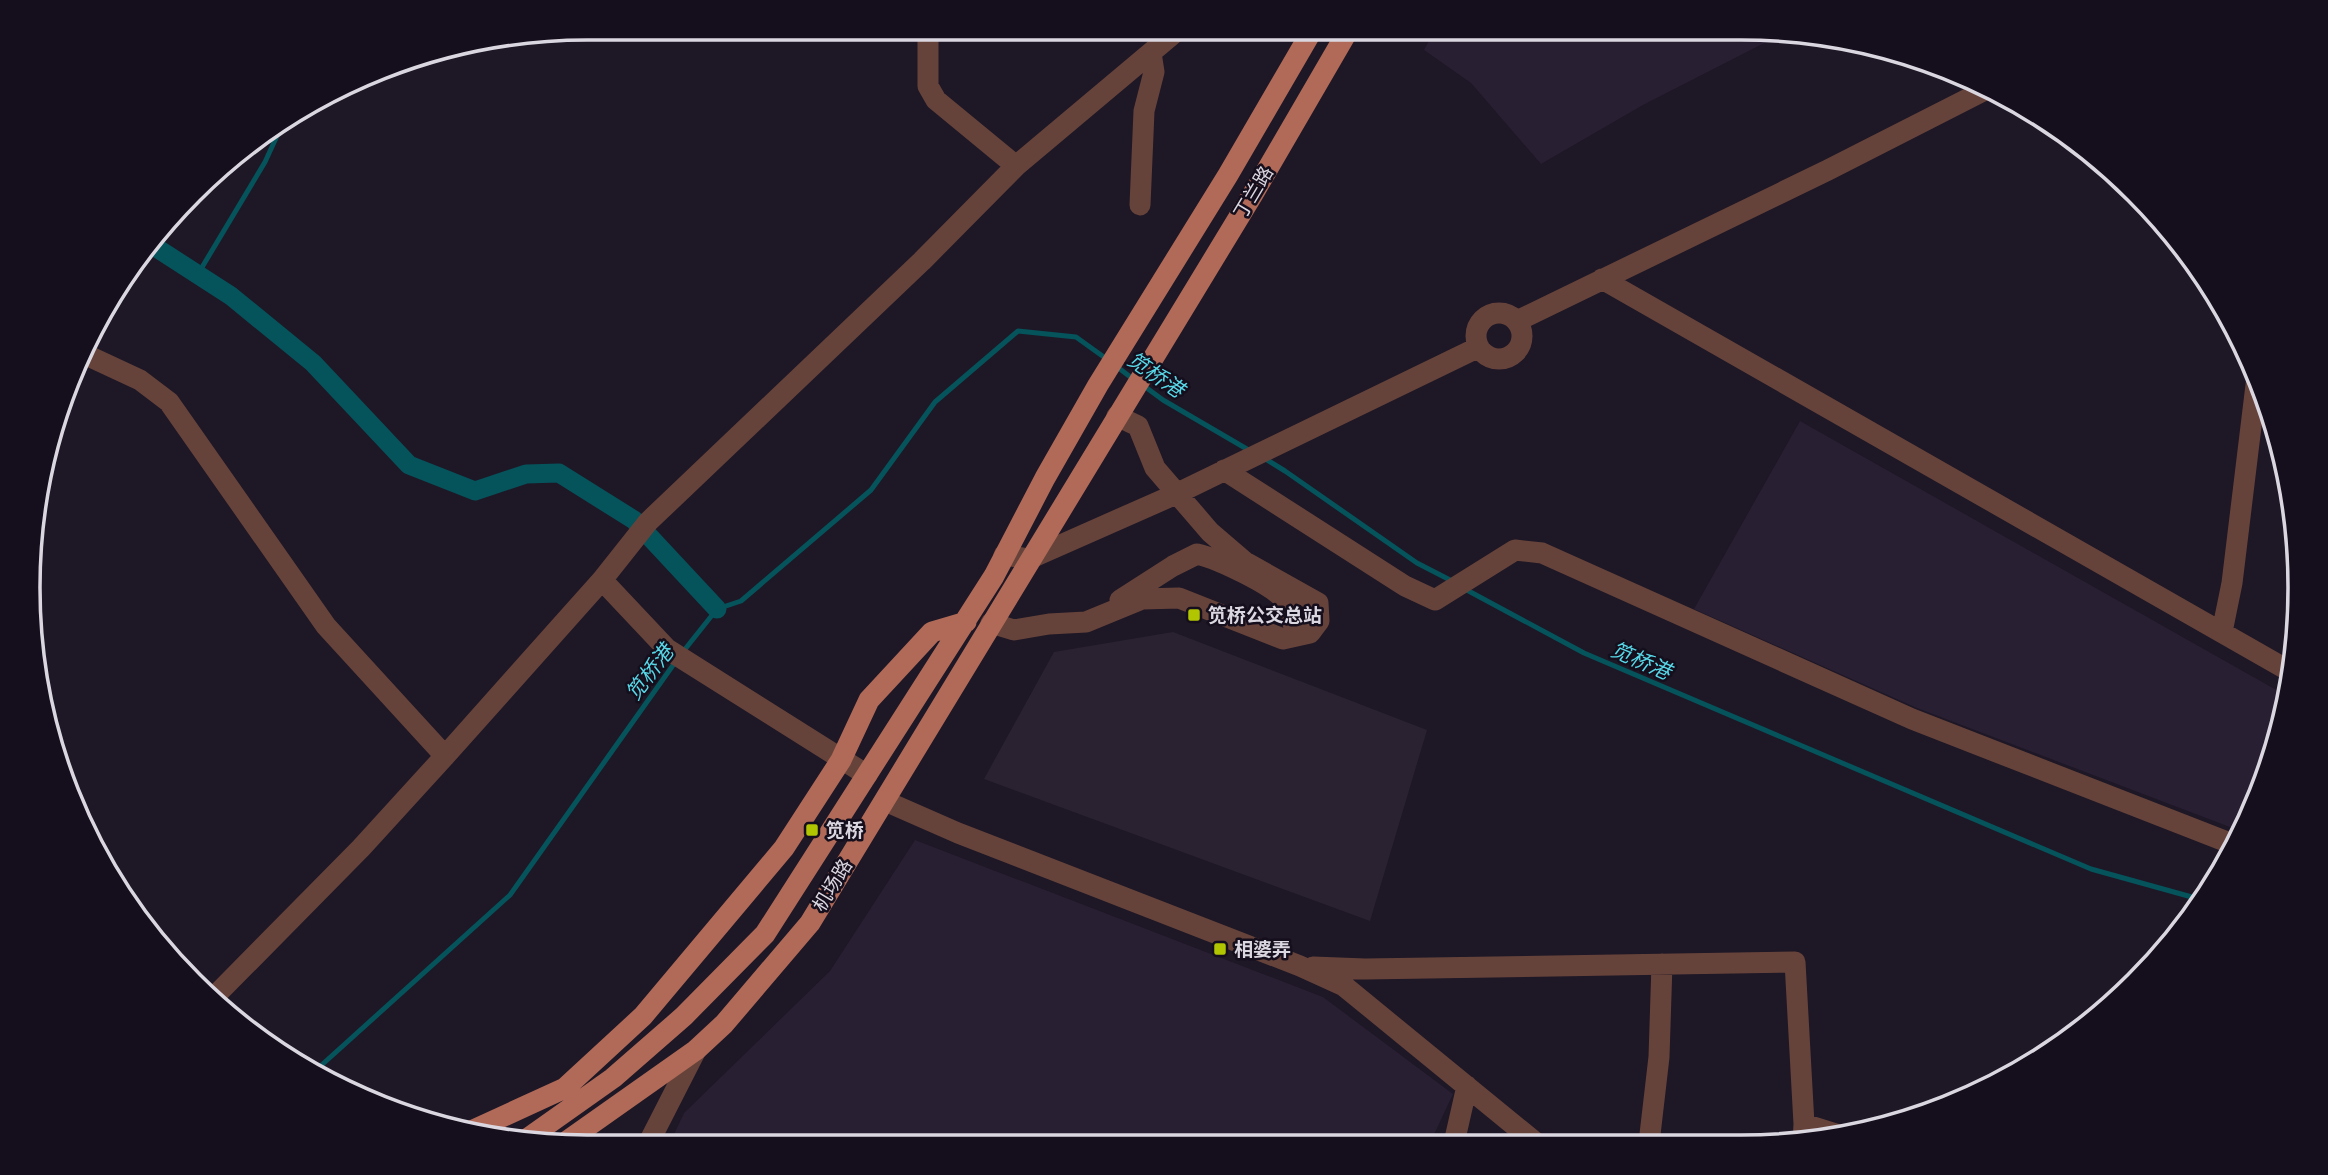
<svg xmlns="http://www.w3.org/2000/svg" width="2328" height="1175" viewBox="0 0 2328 1175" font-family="'Noto Sans','Noto Sans SC',sans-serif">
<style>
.commercial{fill:#2a2231}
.built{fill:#281f33}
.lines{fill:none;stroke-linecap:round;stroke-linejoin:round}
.stream{stroke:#05535b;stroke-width:5}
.canal{stroke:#05535b;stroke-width:19}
.minor{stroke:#66433a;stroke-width:21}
.major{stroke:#b16a57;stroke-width:21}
.poi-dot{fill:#b1c500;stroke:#150e1c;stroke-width:2.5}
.labels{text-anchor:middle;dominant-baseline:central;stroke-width:5;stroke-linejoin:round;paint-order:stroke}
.street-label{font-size:19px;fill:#dbd7e1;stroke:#150e1c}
.poi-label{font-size:19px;font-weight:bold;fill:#dbd7e1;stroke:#150e1c;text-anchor:start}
.water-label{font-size:21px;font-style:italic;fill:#57d8e8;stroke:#150e1c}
.rim{fill:none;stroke:#dbd7e1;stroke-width:3.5}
</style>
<rect width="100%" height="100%" fill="#1e1726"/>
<path class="commercial" d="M1173,632L1427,730L1370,921L984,779L1054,652Z"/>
<path class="built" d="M1435,29H1777L1788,31L1643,105L1541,164L1471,83L1424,50Z
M1800,421L2287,696L2281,732L2243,832L1917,708L1694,609Z
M915,840L1323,997L1453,1094L1430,1143L1189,1144L1183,1141L1181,1144L669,1145L684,1113L830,971Z"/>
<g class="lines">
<path class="stream" d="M198,274L265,162L282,125
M1116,366L1133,379
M1144,386L1163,400L1252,452
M1264,458L1285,471L1417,563L1452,581
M1463,588L1584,653L2091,869L2199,899
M682,653L717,609L741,601L871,490L935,402L1018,331L1076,337L1108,360
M315,1071L510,895L676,661"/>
<path class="canal" d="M152,245L231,296L313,363L409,465L475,491L526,474L559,473L634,520L717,609"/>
<path class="minor" d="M928,28V86L936,100L1016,166
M1140,205L1144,111L1154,72L1151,53
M1602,279L2291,672
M1476 336a23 23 0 1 1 46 0a23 23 0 1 1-46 0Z
M1517,321L1828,170L1991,87
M82,353L140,380L169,402L326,626L445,756
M1224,470L1405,586L1435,600L1515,550L1542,553L1912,719L2235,845
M1004,555L1029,559L1176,494L1479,347
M602,580L667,649L867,775
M1120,600L1173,566L1197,554C1218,559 1276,586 1287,603C1291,610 1291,620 1295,629L1310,633
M991,623L1014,630L1049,624L1086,622L1142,599L1179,598L1283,639L1310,633L1319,621L1318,603L1245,562L1210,532L1155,468L1138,426L1117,416
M2222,632L2232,583L2257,377
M885,801L958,833L1300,966L1344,986L1536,1143
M1313,967L1365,969L1795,962L1804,1124L1803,1142
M213,998L361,848L445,756L602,580L648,522L922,261L1016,166L1179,29
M1804,1124L1839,1135
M1454,1143L1467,1086
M1649,1143L1659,1057L1662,964
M647,1146L696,1050"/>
<path class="major" d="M469,1132L565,1088L643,1016L784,848L841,760L869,700L932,632L966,622
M524,1141L613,1078L684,1016L765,934L994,576L1045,478L1098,385L1228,175L1313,29
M560,1146L696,1050L724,1024L810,923L1253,194L1349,29"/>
</g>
<g class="poi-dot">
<rect x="1187" y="608" width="14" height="14" rx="3.5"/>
<rect x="805" y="823" width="14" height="14" rx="3.5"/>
<rect x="1213" y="942" width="14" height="14" rx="3.5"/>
</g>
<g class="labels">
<g class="street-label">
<text transform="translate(1253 192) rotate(-59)">丁兰路</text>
<text transform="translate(832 885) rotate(-59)">机场路</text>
</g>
<g class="poi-label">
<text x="1208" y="615">笕桥公交总站</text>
<text x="826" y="830">笕桥</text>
<text x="1234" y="949">相婆弄</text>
</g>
<g class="water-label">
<text transform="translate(1156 374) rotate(34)">笕桥港</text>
<text transform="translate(1641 660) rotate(23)">笕桥港</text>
<text transform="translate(649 672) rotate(-53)">笕桥港</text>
</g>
</g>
<path d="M0 0H2328V1175H0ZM587 40H1741A547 547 0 0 1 2288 587V588A547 547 0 0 1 1741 1135H587A547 547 0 0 1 40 588V587A547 547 0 0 1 587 40Z" fill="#150e1c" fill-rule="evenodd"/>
<path class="rim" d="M587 40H1741A547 547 0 0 1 2288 587V588A547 547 0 0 1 1741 1135H587A547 547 0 0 1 40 588V587A547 547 0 0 1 587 40Z"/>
</svg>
